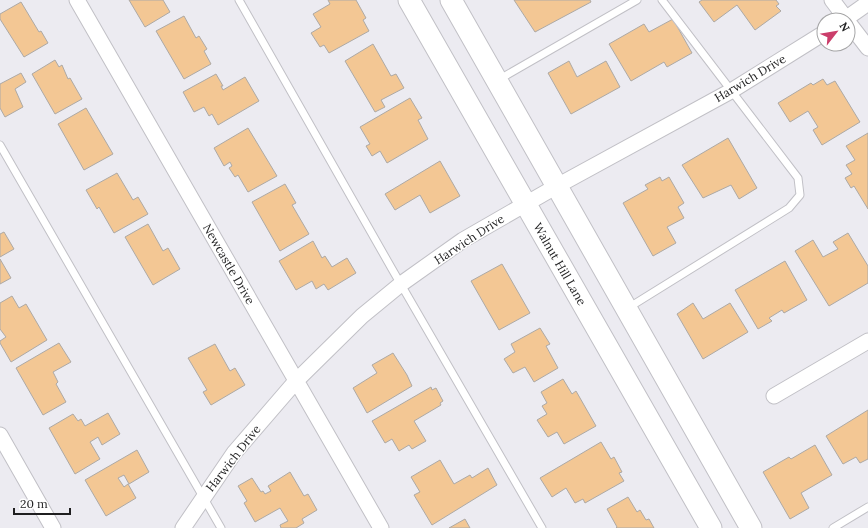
<svg xmlns="http://www.w3.org/2000/svg" width="868" height="528" viewBox="0 0 868 528" font-family="Lora,serif">
<style>
.building{fill:#f3c794;stroke:#ada9a5}
.lines{fill:none;stroke-linecap:round;stroke-linejoin:round}
.service-casing{stroke:#c1c0c6;stroke-width:9}
.minor-casing{stroke:#c1c0c6;stroke-width:17}
.secondary-casing{stroke:#c1c0c6;stroke-width:23}
.service{stroke:#fff;stroke-width:7}
.minor{stroke:#fff;stroke-width:15}
.secondary{stroke:#fff;stroke-width:21}
.labels{text-anchor:middle;dominant-baseline:central;stroke-width:3;stroke-linejoin:round;paint-order:stroke}
.street-label{font-size:12px;fill:#1f1f20;stroke:#fff}
</style>
<rect width="100%" height="100%" fill="#ecebf1"/>
<path class="building" d="M129,0H163L170,12L145,27Z
M328,0H356L366,18L363,20L369,31L329,53L324,45L320,47L311,33L321,27L313,14L330,4Z
M514,0H590L591,2L535,32Z
M702,0H776L779,4L776,6L781,11L755,30L737,5L714,22L699,2Z
M21,2L39,32L41,31L48,43L24,57L0,19V14Z
M184,16L196,38L199,36L207,49L204,51L211,64L184,79L156,31Z
M673,19L692,53L667,67L664,62L631,81L609,44L644,24L649,32Z
M373,44L391,76L396,74L404,88L381,100L385,107L375,112L345,61Z
M55,60L59,67L62,65L68,79L70,78L82,99L55,114L32,74Z
M569,61L577,77L606,61L620,87L571,114L548,73Z
M21,73L26,82L15,89L23,107L5,117L0,108V84Z
M216,74L223,86H221L223,90L245,77L259,101L218,125L212,114L209,116L204,107L194,112L183,92Z
M823,79L827,85L835,81L860,122L822,145L813,130L818,127L808,111L790,122L778,103L811,83L813,85Z
M410,98L422,118L418,120L428,139L387,163L380,151L372,156L366,146L370,144L360,127Z
M86,108L113,154L84,170L58,124Z
M248,128L277,176L248,192L238,175L235,177L229,168L232,166L230,162L224,166L214,148Z
M868,133V209L854,186L851,188L845,178L852,174L846,165L855,160L846,146Z
M728,138L757,188L739,199L731,185L703,198L682,165Z
M440,161L460,196L430,213L420,195L395,210L385,194Z
M117,173L133,200L138,197L148,214L114,233L99,207L97,209L86,190Z
M660,177L662,181L669,177L684,203L678,207L684,218L667,227L676,243L653,256L623,203L648,189L645,185Z
M285,184L296,203L292,205L309,234L280,251L252,202Z
M148,224L163,251L168,248L180,269L153,285L125,237Z
M4,232L14,249L0,257V234Z
M848,233L868,266V283L829,306L795,251L813,240L823,257L838,249L833,242Z
M313,241L322,258L325,256L332,267L347,258L356,273L328,290L324,284L316,289L312,281L296,290L279,261Z
M0,259L11,278L0,284Z
M785,261L807,300L784,313L782,310L769,318L772,321L758,329L735,290Z
M502,264L530,313L499,330L471,281Z
M12,296L19,308L26,304L47,340L11,362L0,343V341L6,337L0,329V303Z
M693,303L703,319L730,303L748,332L703,359L677,314Z
M540,328L550,344L546,346L558,368L534,382L525,367L513,373L504,359L515,352L511,344Z
M59,343L71,362L53,372L58,382L56,384L66,402L43,415L16,368Z
M215,344L230,371L235,368L245,385L211,405L203,392L207,390L188,358Z
M393,353L407,375L412,386L367,413L353,388L377,373L372,365Z
M563,379L572,394L576,391L596,426L564,444L557,432L548,437L537,420L547,414L542,406L547,403L541,392Z
M431,387L432,390L436,388L443,401L440,403L441,405L414,421L426,441L412,449L409,445L399,451L392,439L385,443L372,421Z
M868,410V459L860,463L856,457L843,464L826,436Z
M108,413L120,434L102,445L98,437L90,442L100,459L75,474L49,428L73,414L78,421L81,419L85,426Z
M601,442L611,459L614,457L622,472L619,473L624,481L585,503L583,499L575,503L566,488L552,497L540,478Z
M815,445L832,475L801,493L809,508L790,519L763,472L789,457L791,459Z
M137,450L149,472L129,484L124,475L118,478L124,487L128,484L136,498L106,516L85,480Z
M440,460L454,484L470,475L472,478L488,468L497,485L432,525L414,495L420,492L411,477Z
M290,472L304,496L308,494L317,510L302,519L304,523L296,528H281L280,525L288,521L280,508L255,522L244,503L247,501L238,486L252,478L261,492L263,491L265,494L271,491L268,486Z
M628,497L637,512L640,510L646,520L649,519L654,528H616L617,527L607,509Z
M465,519L470,528H449Z"/>
<g class="lines">
<g class="service-casing">
<path id="service" d="M239,0L392,269L542,528
M498,80L637,0
M0,145L221,528
M628,308L789,208L800,195L798,178L662,0
M833,528L868,507"/>
</g>
<g class="minor-casing">
<path id="minor" d="M77,0L381,528
M832,0L847,20
M844,20L868,3
M848,22L868,48
M774,396L868,341
M0,435L53,528
M183,528L234,453L296,381L362,316L401,284L463,240L557,186L731,91L824,33"/>
</g>
<g class="secondary-casing">
<path id="secondary" d="M409,0L711,528
M451,0L751,528"/>
</g>
<use href="#service" class="service"/>
<use href="#minor" class="minor"/>
<use href="#secondary" class="secondary"/>
</g>
<g class="labels">
<g class="street-label">
<text transform="translate(750 78) rotate(-31)">Harwich Drive</text>
<text transform="translate(469 239) rotate(-33)">Harwich Drive</text>
<text transform="translate(229 264) rotate(60)">Newcastle Drive</text>
<text transform="translate(560 264) rotate(60)">Walnut Hill Lane</text>
<text transform="translate(233 458) rotate(-52)">Harwich Drive</text>
</g>
</g>
<g transform="translate(836 32) rotate(59)"><circle r="19" fill="#ffffff" stroke="#a5a5a6"/>
<path d="M0-3L7 15L0 10L-7 15Z" fill="#cb3e6b"/>
<text y="-6" font-size="11" font-weight="bold" text-anchor="middle" fill="#1f1f20">N</text>
</g>
<path d="M14 508v6h56v-6" fill="none" stroke="#1f1f20" stroke-width="2"/>
<text x="20" y="508" font-size="12" fill="#1f1f20" stroke="#ffffff" stroke-width="3" paint-order="stroke">20 m</text>
</svg>
